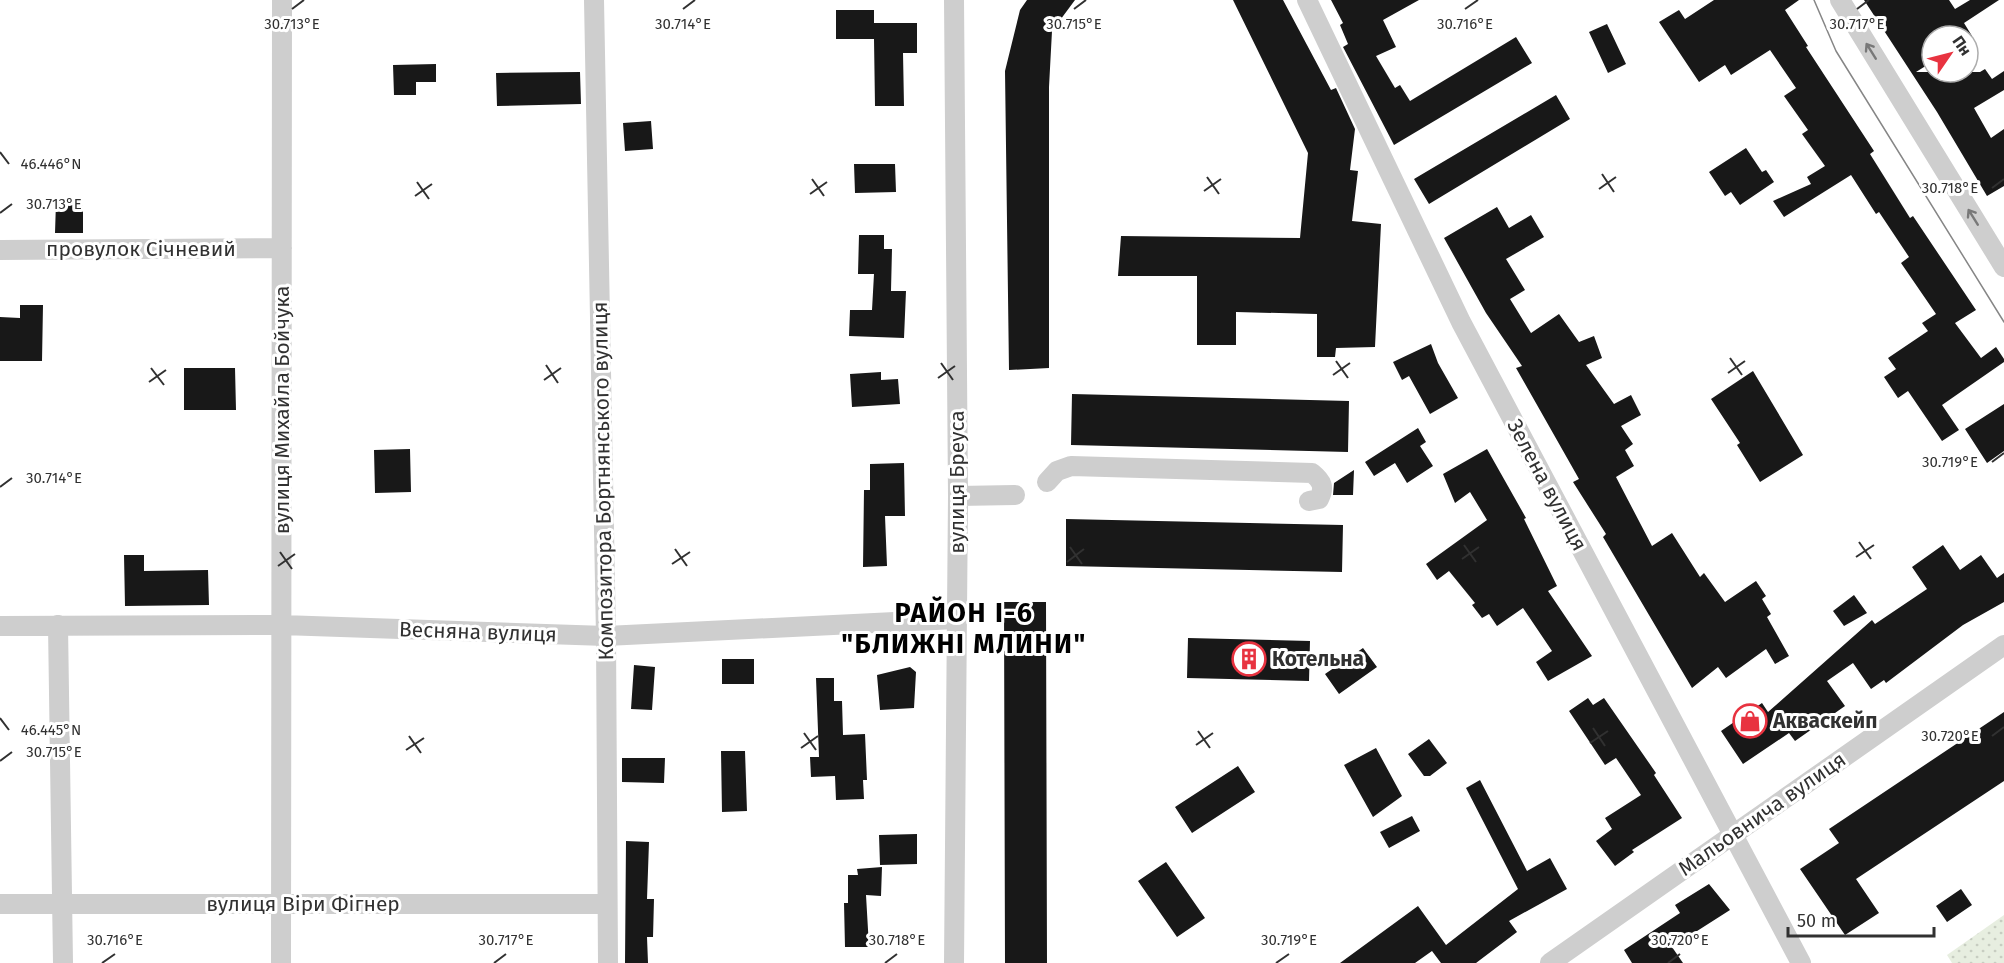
<svg xmlns="http://www.w3.org/2000/svg" width="2004" height="963" viewBox="0 0 2004 963" font-family="'Fira Sans',sans-serif">
<style>
.green{fill:url(#green-dots)}
.building{fill:#181818}
.lines{fill:none;stroke-linecap:round;stroke-linejoin:round}
.minor{stroke:#cecece;stroke-width:20}
.tram{stroke:#868686;stroke-width:1.5}
.oneway{stroke:#787878}
.ticks{fill:none;stroke:#313131;stroke-width:2}
.labels{text-anchor:middle;dominant-baseline:central;stroke-width:6;stroke-linejoin:round;paint-order:stroke}
.street-label{font-size:21px;fill:#313131;stroke:#fff}
.poi-label{font-size:21px;font-weight:bold;fill:#313131;stroke:#fff;text-anchor:start}
.district-label{font-size:27px;font-weight:bold;letter-spacing:1.5px;fill:#000;stroke:#fff}
.ticks-label{font-size:15px;text-anchor:middle;fill:#313131;stroke:#fff;stroke-width:6;stroke-linejoin:round;paint-order:stroke}
</style>
<defs>
<pattern id="green-dots" width="8" height="8" patternUnits="userSpaceOnUse" patternTransform="scale(1.5)"><rect width="8" height="8" fill="#e7eee0"/><path d="M2 2h.1M6 6h.1" fill="none" stroke="#c7cdc1" stroke-width="1.8" stroke-linecap="round"/></pattern>
</defs>
<rect width="100%" height="100%" fill="#fff"/>
<path class="green" d="M2004,915V963H1952L1947,955Z"/>
<path class="building" d="M1027,0H1075L1052,31L1049,87V368L1009,370L1005,71L1020,10Z
M1233,0H1283L1331,90L1336,88L1355,129L1350,170L1358,171L1352,221L1381,224L1375,347L1336,348L1335,357H1317V314L1236,312V345H1197V276H1118L1121,236L1300,238L1308,153Z
M1331,0H1419L1383,20L1396,47L1376,56L1395,88L1400,85L1410,101L1516,37L1532,63L1394,145L1343,47L1348,44L1340,25L1343,23Z
M1714,0H1799L1785,10L1808,46L1806,47L1874,151L1870,154L1910,218L1913,216L1976,310L1955,323L1981,358L1996,347L2004,359V362L1942,405L1959,430L1942,441L1908,391L1898,398L1884,377L1896,369L1888,358L1928,331L1922,323L1936,314L1901,263L1909,257L1879,212L1876,214L1851,175L1784,217L1773,201L1811,184L1807,177L1825,166L1802,134L1808,130L1784,96L1796,88L1770,50L1731,75L1725,65L1699,82L1659,22L1679,10L1685,19Z
M1864,0H1949L1955,9L1970,0H1999L1964,23L1972,36H1932V41L1924,47L1932,62L1916,72H1980L1985,69L1992,79L2004,71V90L1974,108L1991,138L2004,129V186L1987,196L1937,112Z
M836,10H874V23H917V53H903L904,106H875L874,39H836Z
M1607,24L1626,64L1608,73L1589,32Z
M436,64V82H416V95H394L393,65Z
M580,72L581,104L497,106L496,73Z
M1556,95L1570,119L1429,204L1414,179Z
M651,121L653,149L625,151L623,123Z
M1746,148L1762,172L1766,170L1774,182L1740,205L1731,192L1725,196L1709,172Z
M854,164H895L896,192L855,193Z
M56,202L83,203V233H55Z
M1497,207L1509,228L1531,215L1544,237L1506,259L1525,290L1510,299L1531,333L1559,314L1579,342L1594,336L1602,358L1586,365L1614,404L1631,395L1641,415L1621,426L1633,444L1625,450L1634,466L1616,477L1652,546L1672,533L1700,577L1704,573L1725,602L1756,581L1766,596L1762,599L1771,614L1767,617L1789,656L1775,664L1766,649L1726,678L1718,667L1692,688L1603,537L1606,534L1573,482L1579,479L1516,368L1522,366L1486,313L1444,238Z
M859,235H884V249H892L891,291H906L904,338L849,336L850,310H872L874,274H858Z
M20,305H43L42,361H0V317L20,318Z
M1431,344L1438,363L1458,398L1430,414L1409,376L1402,380L1393,362Z
M184,368H235L236,410H184Z
M1753,371L1803,455L1760,482L1737,445L1740,443L1711,399Z
M881,372V380L898,379L900,404L852,407L850,374Z
M1072,394L1349,401L1348,452L1071,445Z
M2004,404V451L1987,463L1965,429Z
M1418,428L1426,442L1420,446L1433,466L1407,483L1395,463L1374,476L1365,462Z
M410,449L411,492L375,493L374,450Z
M1487,449L1526,518L1524,519L1557,586L1548,591L1592,656L1548,681L1536,662L1552,651L1523,608L1497,626L1489,614L1482,618L1472,605L1475,603L1449,571L1437,580L1426,564L1487,520L1470,492L1455,503L1443,474Z
M904,463L905,516H885L887,566L863,567L864,490H870V464Z
M1354,470L1353,495H1333L1334,483Z
M1066,519L1343,525L1342,572L1066,566Z
M1943,545L1960,570L1981,555L1997,578L2004,573V602L1963,625L1886,683L1884,680L1871,689L1853,663L1827,681L1845,706L1795,741L1789,733L1743,764L1721,731L1762,703L1768,712L1872,620L1875,624L1927,589L1912,567Z
M124,555H144V571L208,570L209,605L125,606Z
M1854,595L1867,613L1844,626L1833,611Z
M1004,602H1046L1047,963H1005Z
M1188,638L1310,641L1309,681L1187,678Z
M1363,648L1377,667L1339,694L1325,674Z
M722,659H754V684H722Z
M634,665L655,667L652,710L631,709Z
M910,667L916,672L914,708L880,710L877,675Z
M816,678H834V701H842L843,735L865,734L867,780H863L864,799L836,800L835,776L811,777L810,757H819Z
M1588,698L1593,705L1604,698L1656,773L1654,775L1682,818L1632,850L1634,852L1615,866L1596,841L1612,829L1605,818L1641,795L1616,758L1605,765L1569,711Z
M2004,712V781L1856,879L1879,913L1845,935L1800,869L1839,843L1829,829Z
M1429,739L1447,763L1430,776H1424L1408,754Z
M1376,748L1402,796L1373,817L1344,765Z
M721,751H745L747,811L722,812Z
M622,758H665L664,783L622,782Z
M1238,766L1255,792L1192,833L1175,807Z
M1480,780L1527,871L1550,858L1567,889L1509,921L1517,932L1476,963H1441L1432,951L1415,963H1340L1418,906L1446,945L1518,889L1466,788Z
M1412,816L1420,831L1389,848L1380,832Z
M917,834V864L880,865L879,835Z
M626,841L649,842L647,899H654L653,937H647L648,963H625Z
M1166,862L1205,918L1177,937L1138,881Z
M882,867L881,896L866,895L869,947H845L844,903H848V875H858L857,869Z
M1709,884L1730,910L1672,947L1683,963H1632L1624,950L1680,913L1675,905Z
M1961,889L1972,905L1947,922L1936,906Z"/>
<g class="lines">
<path class="minor" d="M594,0L606,636L608,963
M954,0L958,496L954,963
M1307,0L1461,322L1801,963
M1840,0L2004,267
M0,250L282,248
M1047,482L1057,471L1071,466L1312,473C1322,481 1325,487 1319,499L1309,501
M958,496L1015,495
M58,625L63,963
M0,626L282,625L606,636L956,619
M0,904H607
M281,963L282,0
M1550,963L2004,645"/>
<path class="tram" d="M1814,0L1836,51L2004,322"/>
</g>
<defs><path id="oneway-shaft" d="M-6 0H5M1.5-3L5.5 0L1.5 3" fill="none" stroke-width="1.6" stroke-linecap="round" stroke-linejoin="round" transform="scale(1.5)"/></defs>
<g class="oneway">
<use href="#oneway-shaft" transform="translate(1871 51) rotate(-122)"/>
<use href="#oneway-shaft" transform="translate(1973 217) rotate(-122)"/>
</g>
<path class="ticks" d="M292,9L304,0M683,9L695,0M1074,9L1086,0M1465,9L1478,0M1857,9L1869,0M0,152L9,164M1602,174L1614,192M1207,177L1219,194M812,179L824,196M417,182L429,199M1992,188L2004,179M1599,189L1616,177M1204,191L1221,179M810,194L827,182M415,196L432,184M0,213L12,204M1730,358L1742,375M1336,361L1348,378M941,363L953,380M546,365L558,383M151,368L164,385M1728,373L1745,361M1333,375L1350,363M938,378L955,366M544,380L561,368M149,382L166,370M1992,462L2004,453M0,487L12,478M1859,542L1871,559M1464,545L1476,562M1070,547L1082,564M675,549L687,566M280,552L292,569M1856,557L1874,545M1462,559L1479,547M1067,562L1084,549M672,564L690,552M278,566L295,554M0,718L9,730M1593,728L1605,746M1198,731L1210,748M804,733L816,750M409,736L421,753M1992,736L2004,727M1590,743L1608,731M1196,745L1213,733M801,748L818,736M406,750L424,738M0,761L12,752M102,963L115,954M494,963L506,954M885,963L897,954M1276,963L1289,954M1668,963L1680,954"/>
<defs>
<g id="building-ring" transform="scale(1.725)"><circle r="9.5" fill="#fff" stroke="#e83340" stroke-width="1.5"/><path d="M-4-6H4V6H1V3H-1V6H-4ZM-2.5-4.3h1.7v1.8h-1.7ZM.8-4.3h1.7v1.8H.8ZM-2.5-1h1.7V.8h-1.7ZM.8-1h1.7V.8H.8Z" fill="#e83340"/></g>
<g id="shop-ring" transform="scale(1.725)"><circle r="9.5" fill="#fff" stroke="#e83340" stroke-width="1.5"/><path d="M-5-2.5h2.3a2.7 3.5 0 0 1 5.4 0H5L5.5 6h-11ZM-1.5-2.5h3a1.5 2.3 0 0 0-3 0Z" fill="#e83340"/></g>
</defs>
<g fill-rule="evenodd">
<use href="#building-ring" x="1249" y="659"/>
<use href="#shop-ring" x="1750" y="721"/>
</g>
<g class="labels">
<g class="street-label">
<text x="141" y="249">провулок Січневий</text>
<text transform="translate(282 410) rotate(-90)">вулиця Михайла Бойчука</text>
<text transform="translate(603 481) rotate(-91)">Композитора Бортнянського вулиця</text>
<text transform="translate(957 482) rotate(-90)">вулиця Бреуса</text>
<text transform="translate(1547 485) rotate(62)">Зелена вулиця</text>
<text transform="translate(478 632) rotate(2)">Весняна вулиця</text>
<text transform="translate(1762 814) rotate(-35)">Мальовнича вулиця</text>
<text x="303" y="904">вулиця Віри Фігнер</text>
</g>
<g class="poi-label">
<text x="1272" y="659">Котельна</text>
<text x="1773" y="721">Акваскейп</text>
</g>
<g class="district-label">
<text x="964" y="613">РАЙОН І-6<tspan x="964" dy="31">"БЛИЖНІ МЛИНИ"</tspan></text>
</g>
</g>
<g class="ticks-label">
<text x="1074" y="29">30.715°E</text>
<text x="1465" y="29">30.716°E</text>
<text x="1857" y="29">30.717°E</text>
<text x="292" y="29">30.713°E</text>
<text x="683" y="29">30.714°E</text>
<text x="51" y="169">46.446°N</text>
<text x="1950" y="193">30.718°E</text>
<text x="54" y="209">30.713°E</text>
<text x="1950" y="467">30.719°E</text>
<text x="54" y="483">30.714°E</text>
<text x="51" y="735">46.445°N</text>
<text x="1950" y="741">30.720°E</text>
<text x="54" y="757">30.715°E</text>
<text x="115" y="945">30.716°E</text>
<text x="506" y="945">30.717°E</text>
<text x="897" y="945">30.718°E</text>
<text x="1289" y="945">30.719°E</text>
<text x="1680" y="945">30.720°E</text>
</g>
<g transform="translate(1950 54) rotate(55)"><circle r="28" fill="#ffffff" stroke="#adadad" stroke-width="1.5"/>
<path d="M0-4.5L10 22L0 15L-10 22Z" fill="#e83340"/>
<text y="-9" font-size="16" font-weight="bold" text-anchor="middle" fill="#313131">Пн</text>
</g>
<path d="M1788 927v9h146v-9" fill="none" stroke="#313131" stroke-width="3"/>
<text x="1797" y="927" font-size="18" fill="#313131" stroke="#ffffff" stroke-width="4.5" paint-order="stroke">50 m</text>
</svg>
